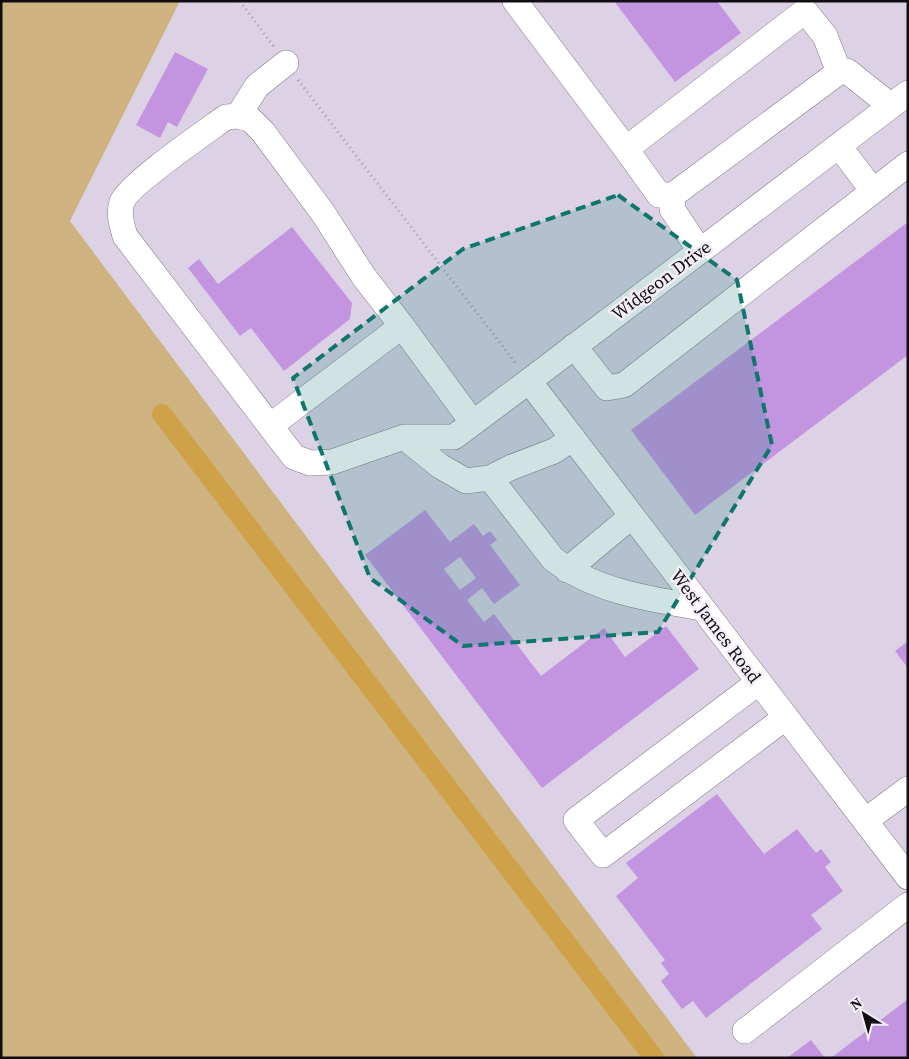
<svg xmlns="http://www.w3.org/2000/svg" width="909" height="1059" viewBox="0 0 909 1059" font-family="'Source Serif 4',serif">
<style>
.built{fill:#ddd2e5}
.green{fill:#ceb27f}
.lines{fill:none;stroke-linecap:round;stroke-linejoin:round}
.canal{stroke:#cfa24a;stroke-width:20}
.building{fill:#c395e1;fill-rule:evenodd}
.minor-casing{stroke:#807a85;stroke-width:26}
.path{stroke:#a59fa9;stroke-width:3;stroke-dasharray:1 4;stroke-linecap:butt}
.minor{stroke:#fff;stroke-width:25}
.marked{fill:#0f766e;fill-opacity:0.2;stroke:#0f766e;stroke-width:4;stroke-dasharray:10 6;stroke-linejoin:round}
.labels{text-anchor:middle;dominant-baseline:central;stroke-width:5;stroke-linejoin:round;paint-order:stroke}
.street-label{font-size:18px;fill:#100e12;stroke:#f5eefa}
</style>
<rect width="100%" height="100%" fill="#e8e0ed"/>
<path class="built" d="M180,1H908V1058H697L70,221Z"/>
<path class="green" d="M1,1H180L70,221L697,1058H1Z"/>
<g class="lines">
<path class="canal" d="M162,414L654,1058"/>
</g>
<path class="building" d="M614,1H717L741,33L675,82Z
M175,52L208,69L177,127L168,122L160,138L136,125Z
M908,222V355L695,515L631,430Z
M292,227L352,303L350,319L284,371L251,328L240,336L188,268L199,259L218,284Z
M425,510L450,542L474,524L483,536L490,531L497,540L490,545L520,585L494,604L482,588L467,600L484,622L494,614L541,676L604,628L625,657L666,626L699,669L542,788L365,555ZM460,557L476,578L460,590L444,569Z
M908,641V668L895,651Z
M717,794L764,854L797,829L816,853L821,849L831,862L825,867L843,891L811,915L822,929L706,1018L693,1001L682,1009L661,981L669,974L661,963L665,960L616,896L638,878L626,863Z
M908,999V1058H831Z
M811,1040L825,1058H787Z"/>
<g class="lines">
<g class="minor-casing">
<path id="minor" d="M515,1L626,149
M238,116L257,86L286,63
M839,146L873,191
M673,195H659L626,149L805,11L825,36L839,72
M700,251L672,209L673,195L839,72L847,71L891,106
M574,346L607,388L624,385L908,164
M529,381L908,877
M473,423L402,326L270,426L294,457L310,463L332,462L404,437H454L529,381L908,93
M270,426L125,236C122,225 118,214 122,202C128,185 207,131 226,117L238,116L250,119L263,132L323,213L364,277L402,326
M404,437L440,466L466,481L490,478
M573,438L554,451L512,467L490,478L553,559C596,592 650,599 702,608
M567,570L632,516
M759,682L576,820L603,855L786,717
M865,821L908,789
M745,1031L908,905"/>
</g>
<path class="path" d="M240,1L274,47
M298,80L517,365"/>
<use href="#minor" class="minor"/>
</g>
<path class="marked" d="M618,195L737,280L772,445L658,632L463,646L370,578L293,378L463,249Z"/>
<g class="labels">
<g class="street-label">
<text transform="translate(661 280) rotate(-37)">Widgeon Drive</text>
<text transform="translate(716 626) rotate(53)">West James Road</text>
</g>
</g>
<rect width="909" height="1059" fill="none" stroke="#100e12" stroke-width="5"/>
<g transform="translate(864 1014) rotate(323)" stroke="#f5eefa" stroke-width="4" paint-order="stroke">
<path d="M0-4L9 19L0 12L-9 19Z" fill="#100e12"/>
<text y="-8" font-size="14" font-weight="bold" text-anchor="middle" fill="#100e12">N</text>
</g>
</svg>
